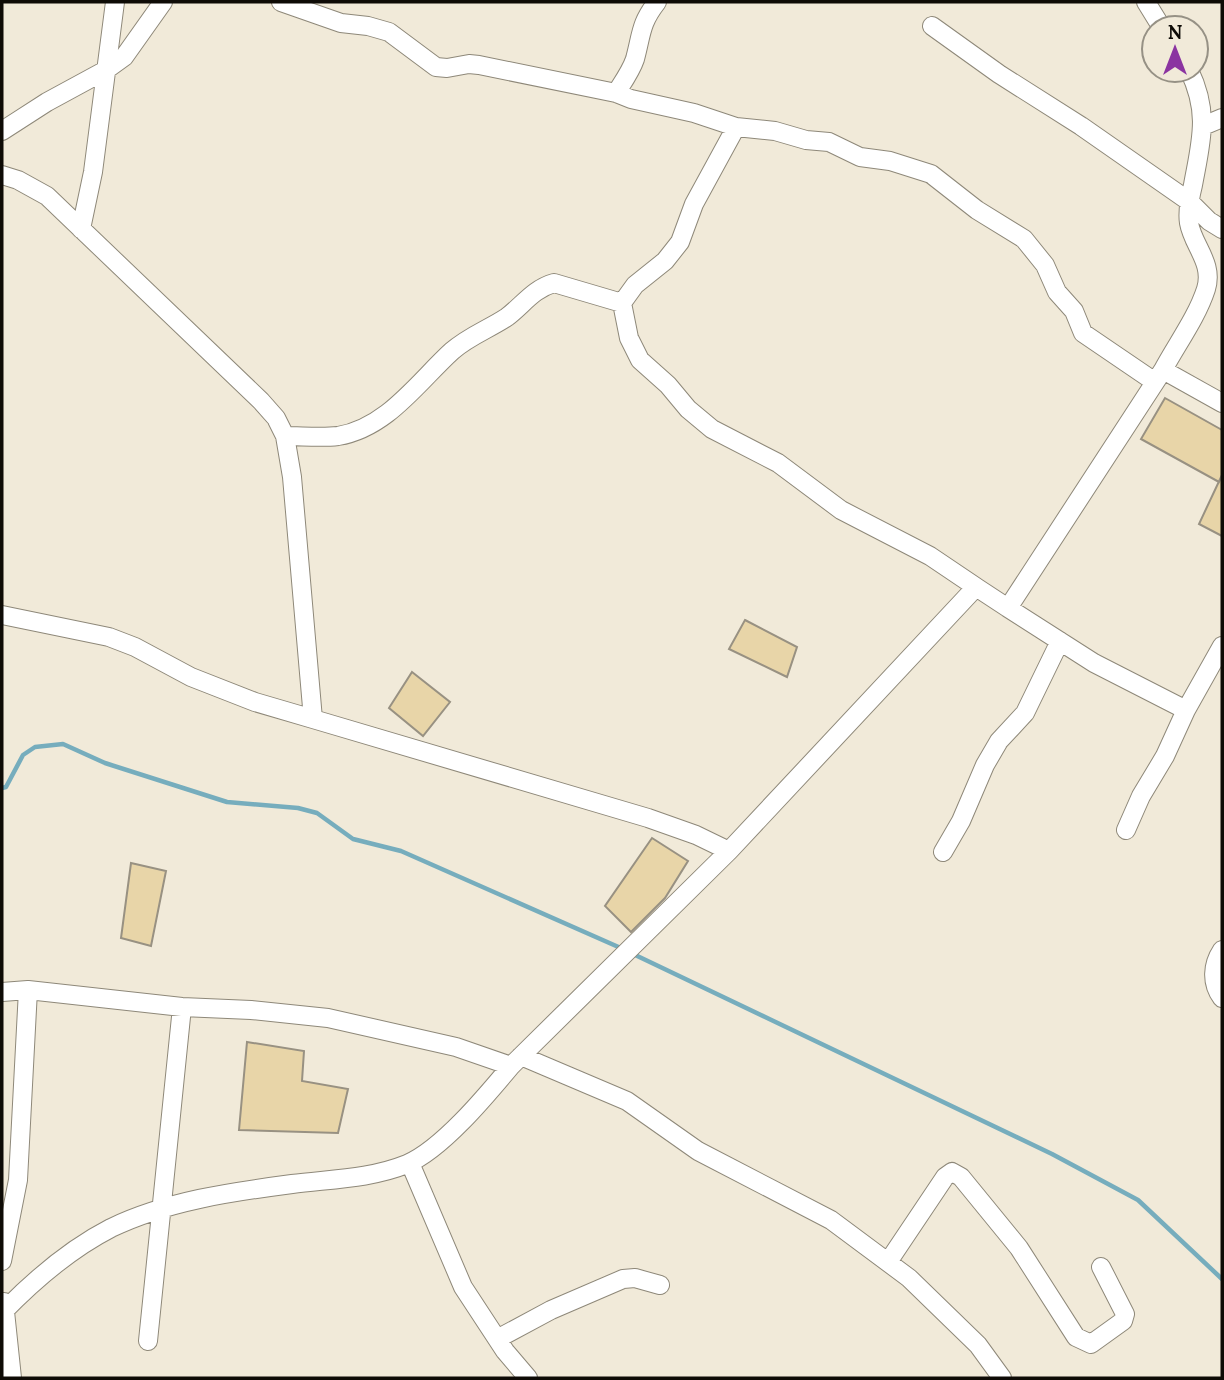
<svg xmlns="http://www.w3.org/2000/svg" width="1224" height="1380" viewBox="0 0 1224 1380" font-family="Lora,serif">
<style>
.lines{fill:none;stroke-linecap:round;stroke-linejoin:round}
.stream{stroke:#76adbd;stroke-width:4.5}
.building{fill:#e8d5a8;stroke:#989182;stroke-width:2}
.minor-casing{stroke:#8e8879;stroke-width:20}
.minor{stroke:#fff;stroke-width:18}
</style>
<rect width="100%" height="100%" fill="#f1ead9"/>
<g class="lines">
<path class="stream" d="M2,788L6,787L23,755L35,747L63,744L105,763L227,802L298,808L317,813L353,839L401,851L623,949
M631,953L1052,1154L1138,1200L1222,1279"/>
</g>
<path class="building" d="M1165,398L1222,430V475L1219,482L1141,439Z
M1222,475V536L1199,524Z
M745,620L797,647L787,677L729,649Z
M412,672L450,702L423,736L389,708Z
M652,838L688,861L665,898L631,932L605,906Z
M131,863L166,871L151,946L121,938Z
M247,1042L304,1051L302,1081L348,1089L338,1133L239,1130Z"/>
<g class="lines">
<g class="minor-casing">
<path id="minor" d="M281,2L341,23L368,26L389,32L436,67L447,68L469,64L479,65L616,93L631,99L694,113L736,127L775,131L806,140L829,142L860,157L890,161L931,174L977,210L1024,239L1045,265L1057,292L1074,311L1083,333L1155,382
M1146,2L1162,28
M932,26L999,74L1081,126L1190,202L1209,221L1222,229
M616,93C623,82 631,71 635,59C642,33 640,24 657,2
M1203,126L1222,118
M736,127L694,204L680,242L665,261L635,285L622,303L629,338L640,360L668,385L688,409L712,429L778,463L841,510L930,556L976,587
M2,131L47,102L106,70L124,57L163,2
M2,175L18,180L47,196L261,401L276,418L285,436L292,477L313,719L648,818L696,835L729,851L976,587L1008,608L1163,370L1222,403
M81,229L93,172L115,2
M1163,370C1177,344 1197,317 1206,289C1214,263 1193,246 1189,223C1187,211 1190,197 1193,185C1201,141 1210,113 1189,70
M285,436C302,436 321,438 338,436C387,428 418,382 452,351C469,336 489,329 507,317C523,305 533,289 554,283L622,303
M1008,608L1094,663L1186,710
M2,615L109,637L135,647L191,677L255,702L313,719
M1126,830L1141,796L1165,756L1186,710L1222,646
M943,852L961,821L985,765L999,741L1025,713L1060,641
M1222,950C1212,965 1211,983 1222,998
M2,992L28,990L182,1007L251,1010L328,1018L456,1047L511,1066
M521,1056L627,1101L698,1151L831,1220L909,1278L978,1345L1002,1378
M410,1163L463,1287L505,1351L528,1378
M2,1261L18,1180L28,990
M888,1262L945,1177L952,1172L961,1177L1019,1248L1076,1337L1091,1344L1123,1321L1125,1314L1101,1267
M4,1302L12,1378
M2,1313C34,1280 70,1249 111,1228C167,1201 231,1192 292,1184C330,1179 370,1179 407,1164C442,1149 486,1096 511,1066L729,851
M497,1339L551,1310L623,1279L635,1278L660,1285
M148,1341L182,1007"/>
</g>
<use href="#minor" class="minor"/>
</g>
<rect width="1224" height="1380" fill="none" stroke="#0e0b06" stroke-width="7"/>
<g transform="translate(1175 49)"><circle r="33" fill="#f1ead9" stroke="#969185" stroke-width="2"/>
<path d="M0-5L12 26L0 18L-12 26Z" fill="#8b34a1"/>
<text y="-10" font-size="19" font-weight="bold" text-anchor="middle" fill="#0e0b06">N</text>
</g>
</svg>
